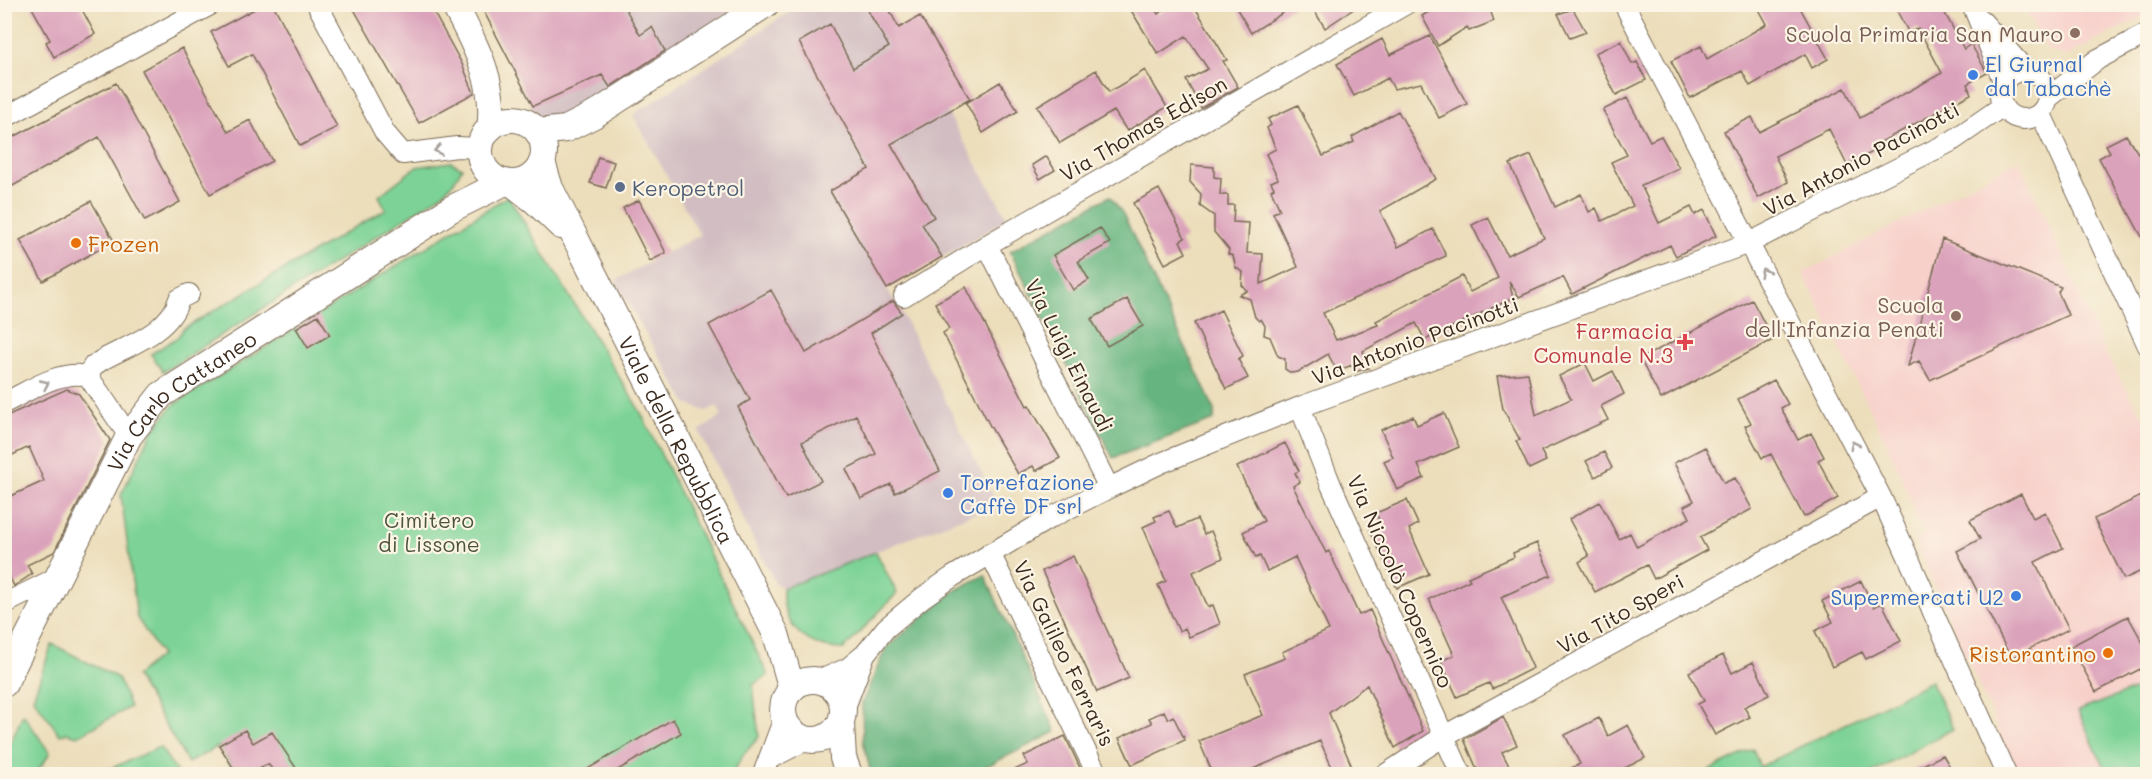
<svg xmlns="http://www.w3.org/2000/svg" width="2152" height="779" viewBox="0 0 2152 779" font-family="Mali,sans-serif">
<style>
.built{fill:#f7d0ca}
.industrial{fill:#d2bec2}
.green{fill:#7dd397;stroke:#5c7e5a;stroke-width:1.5}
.forest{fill:#66b580;stroke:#50704f;stroke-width:1.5}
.building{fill:#dba3bb}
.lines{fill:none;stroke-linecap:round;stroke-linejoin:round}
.minor-casing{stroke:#796955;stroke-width:22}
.tertiary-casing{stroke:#796955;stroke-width:28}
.minor{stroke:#fff;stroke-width:20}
.tertiary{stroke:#fff;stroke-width:26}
.oneway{stroke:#a79f9a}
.education-dot{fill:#8d6e63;stroke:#fcf5e5;stroke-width:2}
.shop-dot{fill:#3f7fe0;stroke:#fcf5e5;stroke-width:2}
.service-dot{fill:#5c6f8a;stroke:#fcf5e5;stroke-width:2}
.food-dot{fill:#e8710a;stroke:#fcf5e5;stroke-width:2}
.health-dot{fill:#e0444e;stroke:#fcf5e5;stroke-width:2}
.labels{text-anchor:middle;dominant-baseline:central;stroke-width:4.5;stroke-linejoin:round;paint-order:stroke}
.education-label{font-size:21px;fill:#785e54;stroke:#fcf5e5;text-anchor:end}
.shop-label{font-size:21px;fill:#366cbe;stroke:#fcf5e5;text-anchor:start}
.street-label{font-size:21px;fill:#3b2a1e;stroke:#fcf5e5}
.service-label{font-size:21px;fill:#4e5e75;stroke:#fcf5e5;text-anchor:start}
.food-label{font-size:21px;fill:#c56008;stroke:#fcf5e5;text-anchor:start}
.health-label{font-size:21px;fill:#be3a42;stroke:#fcf5e5;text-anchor:end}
.park-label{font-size:21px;fill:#4c543c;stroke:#fcf5e5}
</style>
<rect width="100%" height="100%" fill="#fcf5e5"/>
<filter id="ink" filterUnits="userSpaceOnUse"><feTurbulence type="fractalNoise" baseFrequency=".0167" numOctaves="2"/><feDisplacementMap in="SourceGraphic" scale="12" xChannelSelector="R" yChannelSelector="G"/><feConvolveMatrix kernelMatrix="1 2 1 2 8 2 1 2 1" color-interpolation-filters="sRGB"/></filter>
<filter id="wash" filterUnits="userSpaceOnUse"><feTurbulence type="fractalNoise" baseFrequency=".008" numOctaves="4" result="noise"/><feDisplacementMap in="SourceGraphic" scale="24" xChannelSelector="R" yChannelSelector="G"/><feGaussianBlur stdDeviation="1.35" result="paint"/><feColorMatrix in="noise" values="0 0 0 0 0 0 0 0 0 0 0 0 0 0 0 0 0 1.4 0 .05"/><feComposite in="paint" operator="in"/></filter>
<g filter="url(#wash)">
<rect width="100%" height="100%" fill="#ecdebb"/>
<path class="built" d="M2023,5H2147V14L2067,56L2048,51Z
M2019,160L2108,358L2147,423V685L2078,711L2107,774H2018L1914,539L1924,536L1895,461L1803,273Z"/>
<path class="industrial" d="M480,5H741L610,88L581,101L576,109L559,119H538Z
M800,5H886L1008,219L887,289L902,313L997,504L783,588L775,583L699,431L722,416L717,406L706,411L687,404L615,281L700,235L633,115Z"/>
<path class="green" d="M451,162L462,168L453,183L440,196L163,372L151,354L178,337L183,329L386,209L379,196L416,167Z
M508,196L640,411L768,675L753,685L759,737L744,754L732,774H237L219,746L188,763L136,676L161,655L137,618L121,495L152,432L173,405Z
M876,552L897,593L844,649C808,649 780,626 783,588Z
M52,644L118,678L130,707L78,736L67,733L60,735L33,698Z
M1931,681L1953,729L1870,774H1702L1753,749L1760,767Z
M2147,685V774H2107L2078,711Z
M23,714L50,753C36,777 32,775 5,774V756Z
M160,747L178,774H98Z"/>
<path class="forest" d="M1110,196L1123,214L1215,411L1214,420L1113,458L1010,251Z
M985,575L1056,732L971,774H871L863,740L862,703L886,648L956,590Z"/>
<g id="blocks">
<path class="building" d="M30,4H79L95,34L54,57L46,42L50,40Z
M264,4H273L337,127L300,146L252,54L229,66L211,32Z
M351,4H429L462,64L474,93L419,123Z
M480,4H623L640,35L652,27L665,51L610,87L602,75L533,106Z
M864,4H886L899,28L920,16L970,99L891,144L934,217L922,224L942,257L887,289L830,191L869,169L799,42L830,24L853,68L889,47Z
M1127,4H1152L1158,14L1174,4H1193L1227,60L1223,61L1238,87L1201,108L1186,80L1208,69L1186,36L1158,54Z
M1234,4H1297L1251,33Z
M1310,4H1361L1325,28Z
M1441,4H1488L1494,21L1469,31L1467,27L1438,46L1422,16Z
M1756,4H1798L1828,59L1812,68L1805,54L1750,86L1742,71L1690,98L1671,61L1701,46L1707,59L1767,24Z
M1893,4H1940L1964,49L1971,44L1987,73L1967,84L1971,94L1875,145L1877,150L1847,165L1829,129L1775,156L1788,182L1758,198L1724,131L1752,117L1759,132L1845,88L1860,118L1942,73L1918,28L1909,33Z
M1573,9L1586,32L1570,38L1558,14Z
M1430,36L1467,104L1439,118L1421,83L1394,89L1388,78L1354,96L1337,64L1382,39L1390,55Z
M1621,41L1632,64L1637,62L1646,80L1616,95L1595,53Z
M182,48L228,132L250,120L272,161L210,194L142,70Z
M1096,70L1109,92L1145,70L1167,107L1127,131L1114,111L1060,143L1037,106Z
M1000,82L1018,111L983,133L966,103Z
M116,83L180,202L145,221L99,137L4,191V142Z
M1627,98L1650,141L1661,136L1679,168L1641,185L1659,223L1691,207L1695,215L1704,210L1716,236L1676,256L1670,245L1572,294L1563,277L1519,297L1509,281L1513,298L1425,340L1416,323L1363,351L1369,368L1354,372L1352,365L1337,371L1328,354L1298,372L1291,373L1285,369V359L1278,356L1270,337L1264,335L1265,326L1261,319L1259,321L1255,317L1250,299L1239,295L1247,291L1242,285L1243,272L1236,268L1233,256L1228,254L1229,250L1214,232V216L1200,206L1201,194L1190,182L1191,165L1214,167V177L1221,178L1220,195H1228V205H1234L1233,222L1249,223L1247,253L1263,254L1261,284L1298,267L1273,213L1280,210L1271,190L1274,188L1271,182L1278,179L1266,154L1276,149L1267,128L1271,125L1268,119L1298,105L1323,156L1354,142L1352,137L1398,111L1436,179L1380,211L1398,247L1433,229L1446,256L1323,313L1336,340L1378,325L1376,321L1462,276L1470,292L1498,278L1472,225L1488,217L1507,255L1544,238L1510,164L1531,155L1555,207L1581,194L1589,212L1596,208L1602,221L1633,206L1611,162L1627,155L1603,110Z
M2126,135L2148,168V248L2099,158L2110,152L2106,145Z
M1046,156L1055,170L1040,179L1032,165Z
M598,157L614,162L606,188L590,183Z
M1159,189L1185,238L1180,241L1186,253L1165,264L1133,203Z
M639,200L666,253L650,261L623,208Z
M91,201L114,241L43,281L20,240Z
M1100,228L1110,243L1078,261L1089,280L1073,290L1053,255Z
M1942,239L2061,287L2058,292L2068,315L1930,380L1919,361L1908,366Z
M966,287L1027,406L1029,405L1060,458L1036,471L1033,466L1018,474L990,426L943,333L949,329L935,303Z
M771,290L806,353L893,301L902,313L871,333L940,471L895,493L891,484L861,499L846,469L876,454L856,415L802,442L821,481L786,498L738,407L750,400L709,325Z
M1127,299L1143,326L1107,346L1091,319Z
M1752,300L1773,340L1661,399L1640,359Z
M1221,310L1243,356L1238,359L1248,378L1226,389L1194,323Z
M318,315L330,335L308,348L296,328Z
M1585,363L1594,381L1613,371L1624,394L1601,406L1608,420L1541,451L1546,461L1529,469L1516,441L1520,440L1503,409L1497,376L1528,373L1536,415L1571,399L1559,376Z
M1774,380L1788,404L1781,408L1798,440L1811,433L1824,457L1818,460L1838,498L1804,517L1771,454L1762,458L1745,426L1751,423L1738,399Z
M67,389L79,394L110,440L54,552L27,565L32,574L14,586L4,566V499L44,481L29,447L4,459V417Z
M1444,413L1459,447L1418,465L1424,478L1397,490L1384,461L1393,457L1381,430L1413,416L1417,425Z
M1285,443L1299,471L1295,473L1300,482L1293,486L1326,553L1329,551L1359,615L1370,610L1423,731L1395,748L1367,685L1329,713L1355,774H1335L1320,741L1241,774H1213L1199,741L1263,715L1245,674L1285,658L1282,652L1329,630L1295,557L1267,571L1260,556L1256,558L1243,532L1264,521L1237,467Z
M1705,447L1724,483L1735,478L1752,509L1700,537L1707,550L1654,579L1647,565L1595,592L1579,562L1589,556L1569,519L1600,502L1619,539L1630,533L1637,547L1690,518L1684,506L1694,501L1674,463Z
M1604,452L1612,468L1595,477L1586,461Z
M2021,494L2033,518L2045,512L2063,548L2035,562L2069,629L2011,658L1957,551L1980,539L1970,520Z
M2141,496L2148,509V568L2124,579L2094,519Z
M1407,500L1418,524L1409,529L1429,574L1397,588L1370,530L1381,525L1376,513Z
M1169,511L1177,528L1197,519L1204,534L1211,531L1223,558L1193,572L1208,607L1213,605L1220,624L1189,637L1185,628L1179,631L1158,585L1166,581L1143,527L1156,521L1154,517Z
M1537,543L1551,575L1501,597L1533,668L1492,689L1489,683L1457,697L1441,661L1454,655L1429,599L1470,580L1468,577L1514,557L1513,553Z
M1073,556L1129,678L1097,692L1042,571Z
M1861,581L1874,607L1882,603L1901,641L1866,659L1862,652L1832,667L1815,631L1833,622L1822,601Z
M2128,616L2148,652V665L2096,692L2071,646Z
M1723,655L1732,673L1753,662L1769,695L1744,707L1750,717L1715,735L1698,704L1704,701L1689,672Z
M1164,711L1168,719L1173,716L1185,740L1132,765L1119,738L1152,723L1149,718Z
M1503,717L1517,745L1502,752L1513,774H1479L1464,739Z
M1599,718L1608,736L1628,725L1645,758L1613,774H1559L1580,764L1565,735Z
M673,719L681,733L611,774H579Z
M245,730L253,743L272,732L300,774H276L268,764L251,774H237L219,745Z
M1065,736L1083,774H1005L1028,764L1024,756Z
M1943,755L1954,774H1905Z"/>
</g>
</g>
<g filter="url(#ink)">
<use href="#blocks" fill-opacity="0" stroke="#796955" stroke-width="1.5"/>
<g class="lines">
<g class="minor-casing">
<path id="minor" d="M317,4L385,133L403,154L457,147L480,148
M1624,4L1881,497L2006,774
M1972,4L2004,83
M1983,22L2027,72
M2000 95a24 24 0 1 1 48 0a24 24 0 1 1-48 0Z
M2048,98L2098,59L2148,33
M2041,114L2148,346
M4,118L212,4
M987,245L1109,488
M904,296L987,245L1406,4
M88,376L93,366L102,360C129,345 170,332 179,299L189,294
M4,403C29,391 60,369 88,376L129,436
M1300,407L1331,485L1461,774
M990,553L1097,774
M4,604L58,577
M818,681L848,668L865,654L886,628L922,598L952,577L1050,518L1109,488L1161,463L1300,407L1749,243L1952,141L2003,106
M844,710L864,657
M771,758L806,740
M763,774L784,718
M1386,774L1444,736L1881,497"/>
</g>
<g class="tertiary-casing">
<g id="tertiary">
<path d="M454,4C474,43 497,83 490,128"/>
<circle cx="512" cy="151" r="32"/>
<path d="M538,132L566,129L594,115L766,4"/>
<path id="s1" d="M542,162L550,188L776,634L792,689"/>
<path d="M512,183L535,201L561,226"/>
<circle cx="813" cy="710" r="30"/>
<path id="s2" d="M4,684L129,436L161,395L451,209L505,182"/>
<path d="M841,723L843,758L849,774"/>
</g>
</g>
<use href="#minor" class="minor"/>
<use href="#tertiary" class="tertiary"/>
</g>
<defs><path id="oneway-chevron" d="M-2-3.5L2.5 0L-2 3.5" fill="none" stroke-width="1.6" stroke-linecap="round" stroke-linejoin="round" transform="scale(1.5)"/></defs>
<g class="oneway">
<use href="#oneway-chevron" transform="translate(438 150) rotate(171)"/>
<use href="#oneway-chevron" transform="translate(1764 272) rotate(-117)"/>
<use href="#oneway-chevron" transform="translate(45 384) rotate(-25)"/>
<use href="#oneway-chevron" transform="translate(1854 445) rotate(-117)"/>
</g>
</g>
<g class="education-dot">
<circle cx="2075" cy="33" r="6"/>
<circle cx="1956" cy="316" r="6"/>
</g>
<g class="shop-dot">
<circle cx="1973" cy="75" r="6"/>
<circle cx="948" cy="493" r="6"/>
<circle cx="2016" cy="596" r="6"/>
</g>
<circle class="service-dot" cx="620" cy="187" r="6"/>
<g class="food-dot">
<circle cx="76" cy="243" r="6"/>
<circle cx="2108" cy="653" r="6"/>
</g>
<path class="health-dot" d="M1682 333h6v6h6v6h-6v6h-6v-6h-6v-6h6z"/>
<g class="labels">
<g class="education-label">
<text x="2063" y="33">Scuola Primaria San Mauro</text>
<text x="1944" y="304">Scuola<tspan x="1944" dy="24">dell'Infanzia Penati</tspan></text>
</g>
<g class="shop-label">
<text x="1985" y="63">El Giurnal<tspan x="1985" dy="24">dal Tabachè</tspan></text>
<text x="960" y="481">Torrefazione<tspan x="960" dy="24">Caffè DF srl</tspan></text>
<text x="2004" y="596" text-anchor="end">Supermercati U2</text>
</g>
<g class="street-label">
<text transform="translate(1143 128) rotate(-30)">Via Thomas Edison</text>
<text transform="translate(1861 158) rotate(-28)">Via Antonio Pacinotti</text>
<text transform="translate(1415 340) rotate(-20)">Via Antonio Pacinotti</text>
<text transform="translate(1070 355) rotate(63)">Via Luigi Einaudi</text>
<text stroke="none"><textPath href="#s2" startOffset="340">Via Carlo Cattaneo</textPath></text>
<text stroke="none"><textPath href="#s1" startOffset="309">Viale della Repubblica</textPath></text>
<text transform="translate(1401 581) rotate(66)">Via Niccolò Copernico</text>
<text transform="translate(1620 613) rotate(-29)">Via Tito Speri</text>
<text transform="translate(1065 653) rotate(64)">Via Galileo Ferraris</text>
</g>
<g class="service-label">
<text x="632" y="187">Keropetrol</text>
</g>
<g class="food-label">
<text x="88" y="243">Frozen</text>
<text x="2096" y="653" text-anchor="end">Ristorantino</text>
</g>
<g class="health-label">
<text x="1673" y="330">Farmacia<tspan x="1673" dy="24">Comunale N.3</tspan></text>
</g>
<g class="park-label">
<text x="429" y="519">Cimitero<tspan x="429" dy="24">di Lissone</tspan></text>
</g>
</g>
<rect width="2152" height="779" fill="none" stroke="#fcf5e5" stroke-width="24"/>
</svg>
